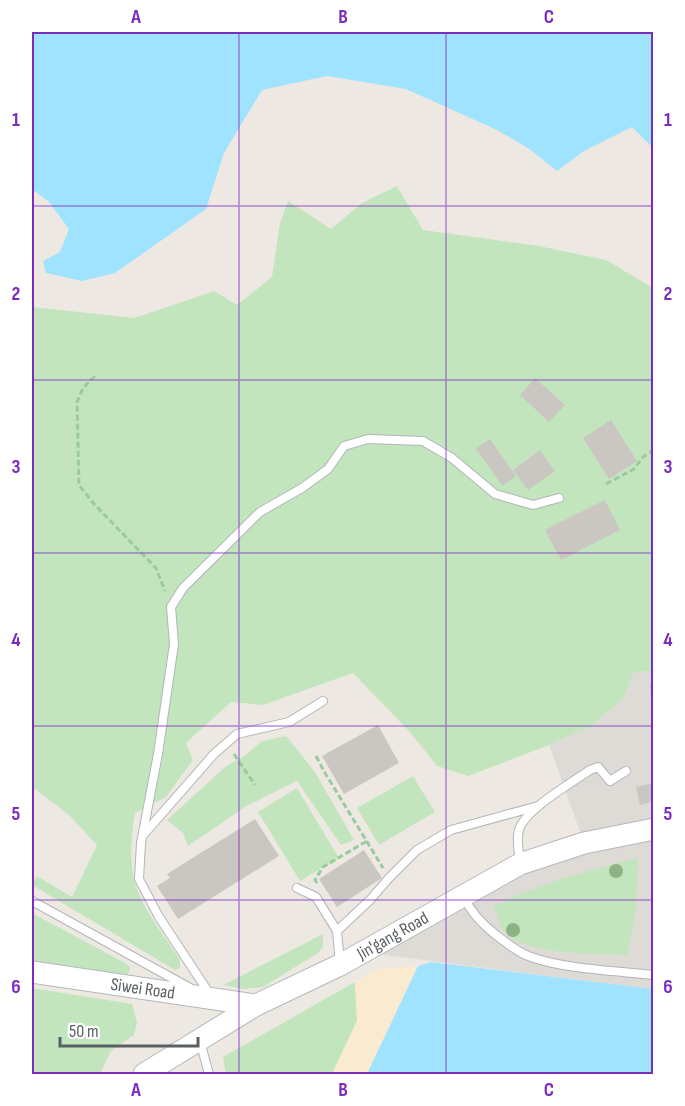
<svg xmlns="http://www.w3.org/2000/svg" width="685" height="1106" viewBox="0 0 685 1106" font-family="'Sofia Sans Condensed',sans-serif">
<style>
.industrial{fill:#dedbd6}
.green{fill:#c3e5be}
.sand{fill:#faead0}
.water{fill:#a0e3ff}
.building{fill:#cac6c1}
.lines{fill:none;stroke-linecap:round;stroke-linejoin:round}
.lane-casing{stroke:#b2b6b9;stroke-width:10}
.secondary-casing{stroke:#b3b8bc;stroke-width:23}
.path{stroke:#9acba0;stroke-width:3;stroke-dasharray:6 3;stroke-linecap:butt}
.lane{stroke:#fff;stroke-width:8}
.secondary{stroke:#fff;stroke-width:21}
.tree{fill:#8cb383}
.grid{fill:none;stroke:#7b2cbf;stroke-width:1.5;stroke-opacity:0.55}
.labels{text-anchor:middle;dominant-baseline:central;stroke-width:6;stroke-linejoin:round;paint-order:stroke}
.street-label{font-size:18px;fill:#5a5f63;stroke:#fff}
.neatline{fill:none;stroke:#7b2cbf;stroke-width:2}
.grid-label{font-size:20px;text-anchor:middle;font-weight:bold;fill:#7b2cbf}
</style>
<rect width="100%" height="100%" fill="#ede9e2"/>
<path class="industrial" d="M653,671V989L384,955L377,944L584,843L549,745L591,726L623,699L634,672Z"/>
<path class="green" d="M397,186L423,230L539,246L606,260L653,288V671L634,672L623,699L591,726L549,745L468,776L437,766L410,732L353,673L263,705L231,702L186,743L193,760L166,797L135,813C131,835 129,861 135,883C142,909 166,937 180,960V968L175,970L32,885L37,876L72,897L97,845L68,814L32,787V307L135,318L214,291L237,305L272,277L280,223L288,201L331,229L362,203Z
M286,736L315,772L354,840L341,845L297,781L245,807L188,846L183,833L167,820L225,767L247,754L262,741Z
M413,776L435,812L379,845L357,808Z
M297,788L339,858L300,881L258,812Z
M638,858L636,909L627,955C599,954 523,955 505,932C500,925 497,914 493,906C540,884 588,870 638,858Z
M32,913L125,963L130,967L129,972L125,976L32,960Z
M323,934V947L318,953L263,987L243,989L223,985Z
M355,982L357,1021L332,1074H226L223,1057Z
M32,988L132,1004L137,1023L134,1035L111,1051L100,1074H32Z"/>
<path class="sand" d="M418,966L367,1074H332L357,1021L355,982L379,969Z"/>
<path class="water" d="M32,32H653V148L632,127L584,151L557,171L528,148L497,130L406,89L327,76L262,90L224,153L206,209L115,273L82,281L46,273L43,261L60,252L69,229L49,202L32,189Z
M431,962L653,989V1074H367L418,966Z"/>
<path class="building" d="M535,378L565,405L549,422L520,395Z
M611,420L637,461L609,479L583,438Z
M490,439L516,476L502,486L476,448Z
M540,450L555,471L528,490L513,470Z
M605,500L620,530L561,560L545,530Z
M650,684H654V704H652Z
M378,725L399,763L344,794L322,756Z
M654,783V801L640,805L636,787Z
M255,819L279,856L178,919L157,886L170,878L167,874Z
M364,850L382,878L337,907L319,879Z"/>
<g class="lines">
<g class="lane-casing">
<path id="lane" d="M144,834L214,754L237,734L289,722L323,701
M520,862C519,852 516,840 519,830C524,810 573,782 590,770L598,767L610,781L626,771
M297,888L316,897L337,931
M464,897C471,913 482,924 496,935C507,943 518,953 531,957C564,969 617,971 654,975
M32,901L190,988
M340,963L337,931L370,900L389,878L417,850L451,830L538,806
M209,993L159,917L139,879L141,843L158,754L174,644L171,607L183,588L260,512L302,488L328,469L344,446L368,439L423,441L452,458L495,494L533,505L559,498
M200,1041L209,1074"/>
</g>
<g class="secondary-casing">
<g id="secondary">
<path id="s1" d="M32,972L256,1005"/>
<path id="s2" d="M144,1074L256,1005L340,965L520,864L584,843L654,829"/>
</g>
</g>
<path class="path" d="M95,376L83,388L77,402L79,485L94,504L156,568L165,591
M606,484L634,469L643,457L654,450
M234,754L255,785
M316,756L325,773L383,868
M317,883L315,880L323,867L367,841"/>
<use href="#lane" class="lane"/>
<use href="#secondary" class="secondary"/>
</g>
<g class="tree">
<circle cx="616" cy="871" r="7"/>
<circle cx="513" cy="930" r="7"/>
</g>
<path class="grid" d="M239,32V1074M446,32V1074M32,206H654M32,380H654M32,553H654M32,726H654M32,900H654"/>
<g class="labels">
<g class="street-label">
<text stroke="none"><textPath href="#s2" startOffset="285">Jin'gang Road</textPath></text>
<text stroke="none"><textPath href="#s1" startOffset="112">Siwei Road</textPath></text>
</g>
</g>
<rect width="685" height="1106" fill="none" stroke="#ffffff" stroke-width="66"/>
<path d="M60 1037v9h138v-9" fill="none" stroke="#5a5f63" stroke-width="3"/>
<text x="69" y="1037" font-size="18" fill="#5a5f63" stroke="#ffffff" stroke-width="4.5" paint-order="stroke">50 m</text>
<rect x="33" y="33" width="619" height="1040" class="neatline"/>
<g class="grid-label">
<text x="136" y="23">A</text>
<text x="343" y="23">B</text>
<text x="549" y="23">C</text>
<text x="16" y="126">1</text>
<text x="668" y="126">1</text>
<text x="16" y="300">2</text>
<text x="668" y="300">2</text>
<text x="16" y="473">3</text>
<text x="668" y="473">3</text>
<text x="16" y="646">4</text>
<text x="668" y="646">4</text>
<text x="16" y="820">5</text>
<text x="668" y="820">5</text>
<text x="16" y="993">6</text>
<text x="668" y="993">6</text>
<text x="136" y="1096">A</text>
<text x="343" y="1096">B</text>
<text x="549" y="1096">C</text>
</g>
</svg>
